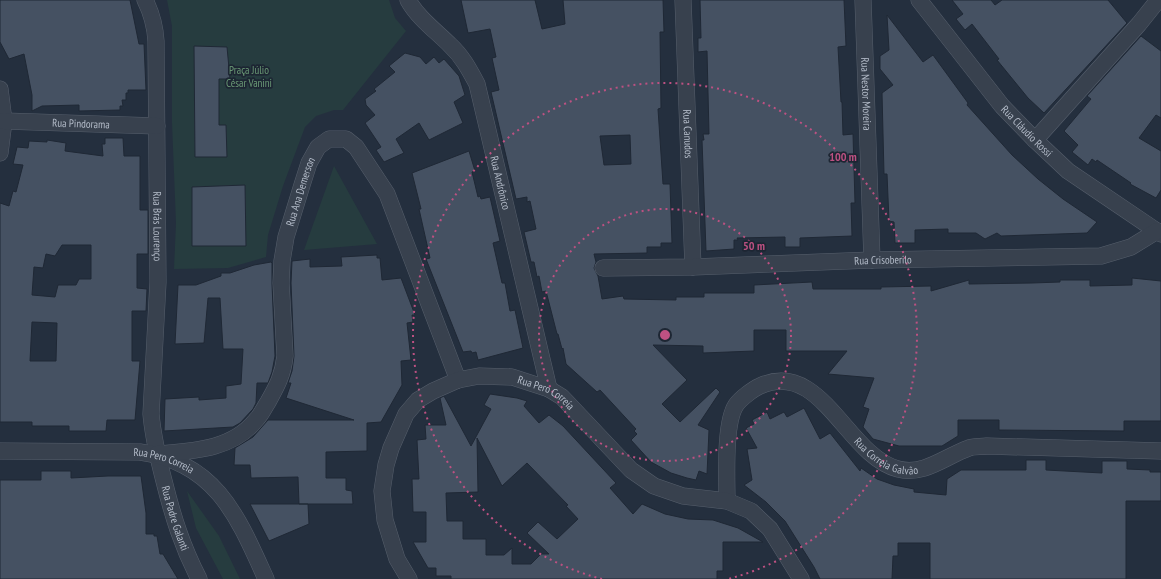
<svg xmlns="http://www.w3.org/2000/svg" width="1161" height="579" viewBox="0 0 1161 579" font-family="'PT Sans Narrow',sans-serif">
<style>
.green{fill:#263c3f}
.building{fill:#455162;stroke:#1f2835;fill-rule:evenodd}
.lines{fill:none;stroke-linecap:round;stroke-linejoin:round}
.minor-casing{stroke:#565f6c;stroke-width:17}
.minor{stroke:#38414e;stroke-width:16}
.ring{fill:none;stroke:#bd5182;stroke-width:2;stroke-dasharray:2 4}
.labels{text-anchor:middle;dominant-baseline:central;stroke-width:3.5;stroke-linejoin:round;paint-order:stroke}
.park-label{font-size:11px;fill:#6b9a76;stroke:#1d2633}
.street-label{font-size:11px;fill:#b4bcc9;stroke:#1d2633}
.centre{fill:#bd5182;stroke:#1d2633;stroke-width:2}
.ring-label{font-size:12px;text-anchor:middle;font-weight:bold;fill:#bd5182;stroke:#1d2633;stroke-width:3.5;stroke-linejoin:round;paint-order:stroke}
</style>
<rect width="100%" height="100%" fill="#242f3e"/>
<path class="green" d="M167,0H389L395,18L406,31L343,110H334L316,116L305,127L283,186L268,235L266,257L228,268L174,269L176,223L172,123V26Z
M334,166L377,244L304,250Z
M187,491L219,536L240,579H223L196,528Z"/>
<path class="building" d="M0,0H130L139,44H144L146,90H128V93H126V100H122L123,106H120V110L79,111V105L42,106L32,111V95L24,54L9,59L0,42Z
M461,0H535L542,29L565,24L563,0H663L664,32H660L661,108L658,109L663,184H670L672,243H661V247H647V253L594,254L596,262L594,268L598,276L602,299L623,296L624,299L676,300V297H704V293H754V285L812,282L813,289H881V287L931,286V291L969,280V284L1032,283L1060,282V280H1090V286L1132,285V278L1161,281V421H1124V431L999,430V420H958V436L942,446H899L873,439L863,427L869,409L863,407L874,378L828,374L847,351H786V330H754V351L703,353V346L653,345L687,380L662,404L680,422L716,388L720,392L698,425L709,430L707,474L699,471L696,480L687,478L671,473L651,462L631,440L637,434L634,431L636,429L600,390L597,392L566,364L563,348L562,349L558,334H557L546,291L542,292L539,276L537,277L534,262H531L524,232L536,229L530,201L527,202V197L516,199L491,92L499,90L492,58L496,57L490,29L468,33ZM630,135L631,164L604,165L600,136Z
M700,0H844L846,46L838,47L841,102H842L843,135L853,134L855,203H851L852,236L800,238V247H785V237L737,238L738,240H734V249L706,251L702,140H704L703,134H709L707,51L698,52V38H701Z
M952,0H991L995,5L1002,0H1108L1127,23L1044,113L1028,98L997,60L999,59L972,24L965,30L956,19L963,14Z
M887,15L923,62L933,55L968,103L967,105L1012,155L1038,179L1063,199L1097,222L1087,233L1001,236L997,233L985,239L976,233H948V229L915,230V243H895L894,222L889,221L887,174H884L882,93L893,85L880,69V56L889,50Z
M1141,36L1161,51V118L1156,115L1139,138L1161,151V190L1156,198L1130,184L1131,183L1097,160L1096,162L1092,159L1088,165L1072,152L1078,145L1064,131L1091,99L1087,96Z
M194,46L227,47L230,79H219V125H226L227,157H195Z
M405,53L420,57L426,64L434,57L439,63L444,59L459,76L465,95L454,102L463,123L429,140L419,123L396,139L404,153L384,162L376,150L381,147L365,123L375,115L366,105L365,99L376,91L374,89L395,72L389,66Z
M105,138H123L124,156H140V210H148V254H137V288L147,289L146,311H132V361H140L135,420H107L106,431H69V426H32V422H0V203L9,206L13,191L16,192L23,165L13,164L17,147L28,148L29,141L47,142V140L66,143L65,151L103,156L102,144H105ZM62,245H91V279H79L76,285H58L55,297L32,295L34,267L43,268L46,254L55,256ZM32,322L57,323L56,361H30Z
M469,151L475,171L472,172L478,197L480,196L481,199L490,197L500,241L493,243L502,283H505L510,311L515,310L523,348L478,360L476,352L472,353L471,351L463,352L426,259L430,258L419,209H421L412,173Z
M245,185L246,246H192V187Z
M377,255V258H380L382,280L401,278L415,315H412L413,322L407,323L411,360L401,361L402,385L381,422L367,423V451L326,452V478H346V490L352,491L353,504H299L298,477L251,478L250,465H234L235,448L253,437L268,420H354L286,398L291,383H288L292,371L294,356L291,283L292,261L310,259V267L342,266L341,257Z
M271,262L272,263V284L275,356L272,372L268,383H257L256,403L253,409L240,423L233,427L164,431L165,399L199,397V400L226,398V386L241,384L243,349H223L220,298H208L204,343L175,344L178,285H196L221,276V273H230L254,265Z
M490,394L517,398L527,401L524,406L539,423L549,415L563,426L616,483L610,488L633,514L642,504L665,514L688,519L713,520L738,528L763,542H723V571H717V579H451V576H436V568H428L413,542H426V512H413L412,479H419L417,440L426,439L425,425H446L440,398L444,396L471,446L491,409L484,405ZM477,438L502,486L527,463L568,505L566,506L578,519L557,539L538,522L527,533L549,554H541L531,564H512V548L504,555H486V539H463V521H447L446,493L478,492Z
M804,408L820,439L830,433L860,471L861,468L877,479L894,485L914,489V492L946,495L947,479L961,470H1026V460H1046V470L1102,473V461H1127V469L1150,470V472H1161V501H1126V579H930V543H898V556H893L892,579H820L814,567L785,521L766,502L744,485L752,480L747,449L757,448L746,428L754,424L752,420L767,412L770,419L784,412L787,417Z
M41,471H71V478L108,476H141L146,513V534H154V536H157L160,554H163L178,579H0V480H41Z
M250,504H308L309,524L269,541Z"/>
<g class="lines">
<g class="minor-casing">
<g id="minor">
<path id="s1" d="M145,0C152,14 155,25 156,41L158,282L151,414C153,437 158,458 164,481C173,517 182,546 199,579"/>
<path id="s2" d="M408,0C418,18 436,31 450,45C462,56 469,69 477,84L549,389"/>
<path id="s3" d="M683,0L693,267"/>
<path id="s4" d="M863,0L872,260"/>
<path id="s5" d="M919,0L1002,106L1035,140L1068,171L1161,234"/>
<path d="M0,89L4,121L0,153"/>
<path id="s6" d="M4,121L157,126"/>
<path d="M1035,140L1139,24L1155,4"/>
<path id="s7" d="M603,268L693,267L872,260L1101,256L1131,247L1157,231"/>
<path id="s8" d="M0,451L140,452C216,462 238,517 266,579"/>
<path id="s9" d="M157,454C192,451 232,450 256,420C261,415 264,408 268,402C277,386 283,375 285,356L281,283L282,261L286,237L302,185L309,163L318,147L329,139H346L356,147L387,194L458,380"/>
<path id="s10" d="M727,501C727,478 724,423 736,405C740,399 753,389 760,386C821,358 847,456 898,469C924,476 946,456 969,448C974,446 981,447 987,446L1161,451"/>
<path id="s11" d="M409,579L397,559L385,520L382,491L386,465L391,448L406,414L418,400L433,391L458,380L479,376L512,377L549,389L562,397L631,470L654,486L683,496L727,501L751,511L770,529L801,579"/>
</g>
</g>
<use href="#minor" class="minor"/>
</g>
<g class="ring">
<circle cx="665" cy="335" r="126"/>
<path d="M602 579A252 252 0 1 1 728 579"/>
</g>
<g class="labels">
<g class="park-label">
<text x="249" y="70">Praça Júlio<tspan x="249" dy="13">César Vanini</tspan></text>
</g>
<g class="street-label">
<text stroke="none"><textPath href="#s4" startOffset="94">Rua Nestor Moreira</textPath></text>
<text stroke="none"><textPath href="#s6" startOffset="77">Rua Pindorama</textPath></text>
<text stroke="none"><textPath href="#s5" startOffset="170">Rua Cláudio Rossi</textPath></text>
<text stroke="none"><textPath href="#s3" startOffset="134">Rua Canudos</textPath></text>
<text stroke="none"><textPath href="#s2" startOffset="211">Rua Andrônico</textPath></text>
<text stroke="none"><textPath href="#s9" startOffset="346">Rua Ana Demerson</textPath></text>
<text stroke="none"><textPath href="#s1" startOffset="228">Rua Brás Lourenço</textPath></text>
<text stroke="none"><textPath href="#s7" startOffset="280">Rua Crisoberilo</textPath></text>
<text stroke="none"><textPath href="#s11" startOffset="330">Rua Pero Correia</textPath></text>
<text stroke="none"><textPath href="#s10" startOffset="284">Rua Correia Galvão</textPath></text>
<text stroke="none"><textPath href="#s8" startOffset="165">Rua Pero Correia</textPath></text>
<text stroke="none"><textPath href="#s1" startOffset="523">Rua Padre Galanti</textPath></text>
</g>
</g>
<circle cx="665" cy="335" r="6" class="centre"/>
<g class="ring-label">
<text x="843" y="161">100 m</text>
<text x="754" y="250">50 m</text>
</g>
</svg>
